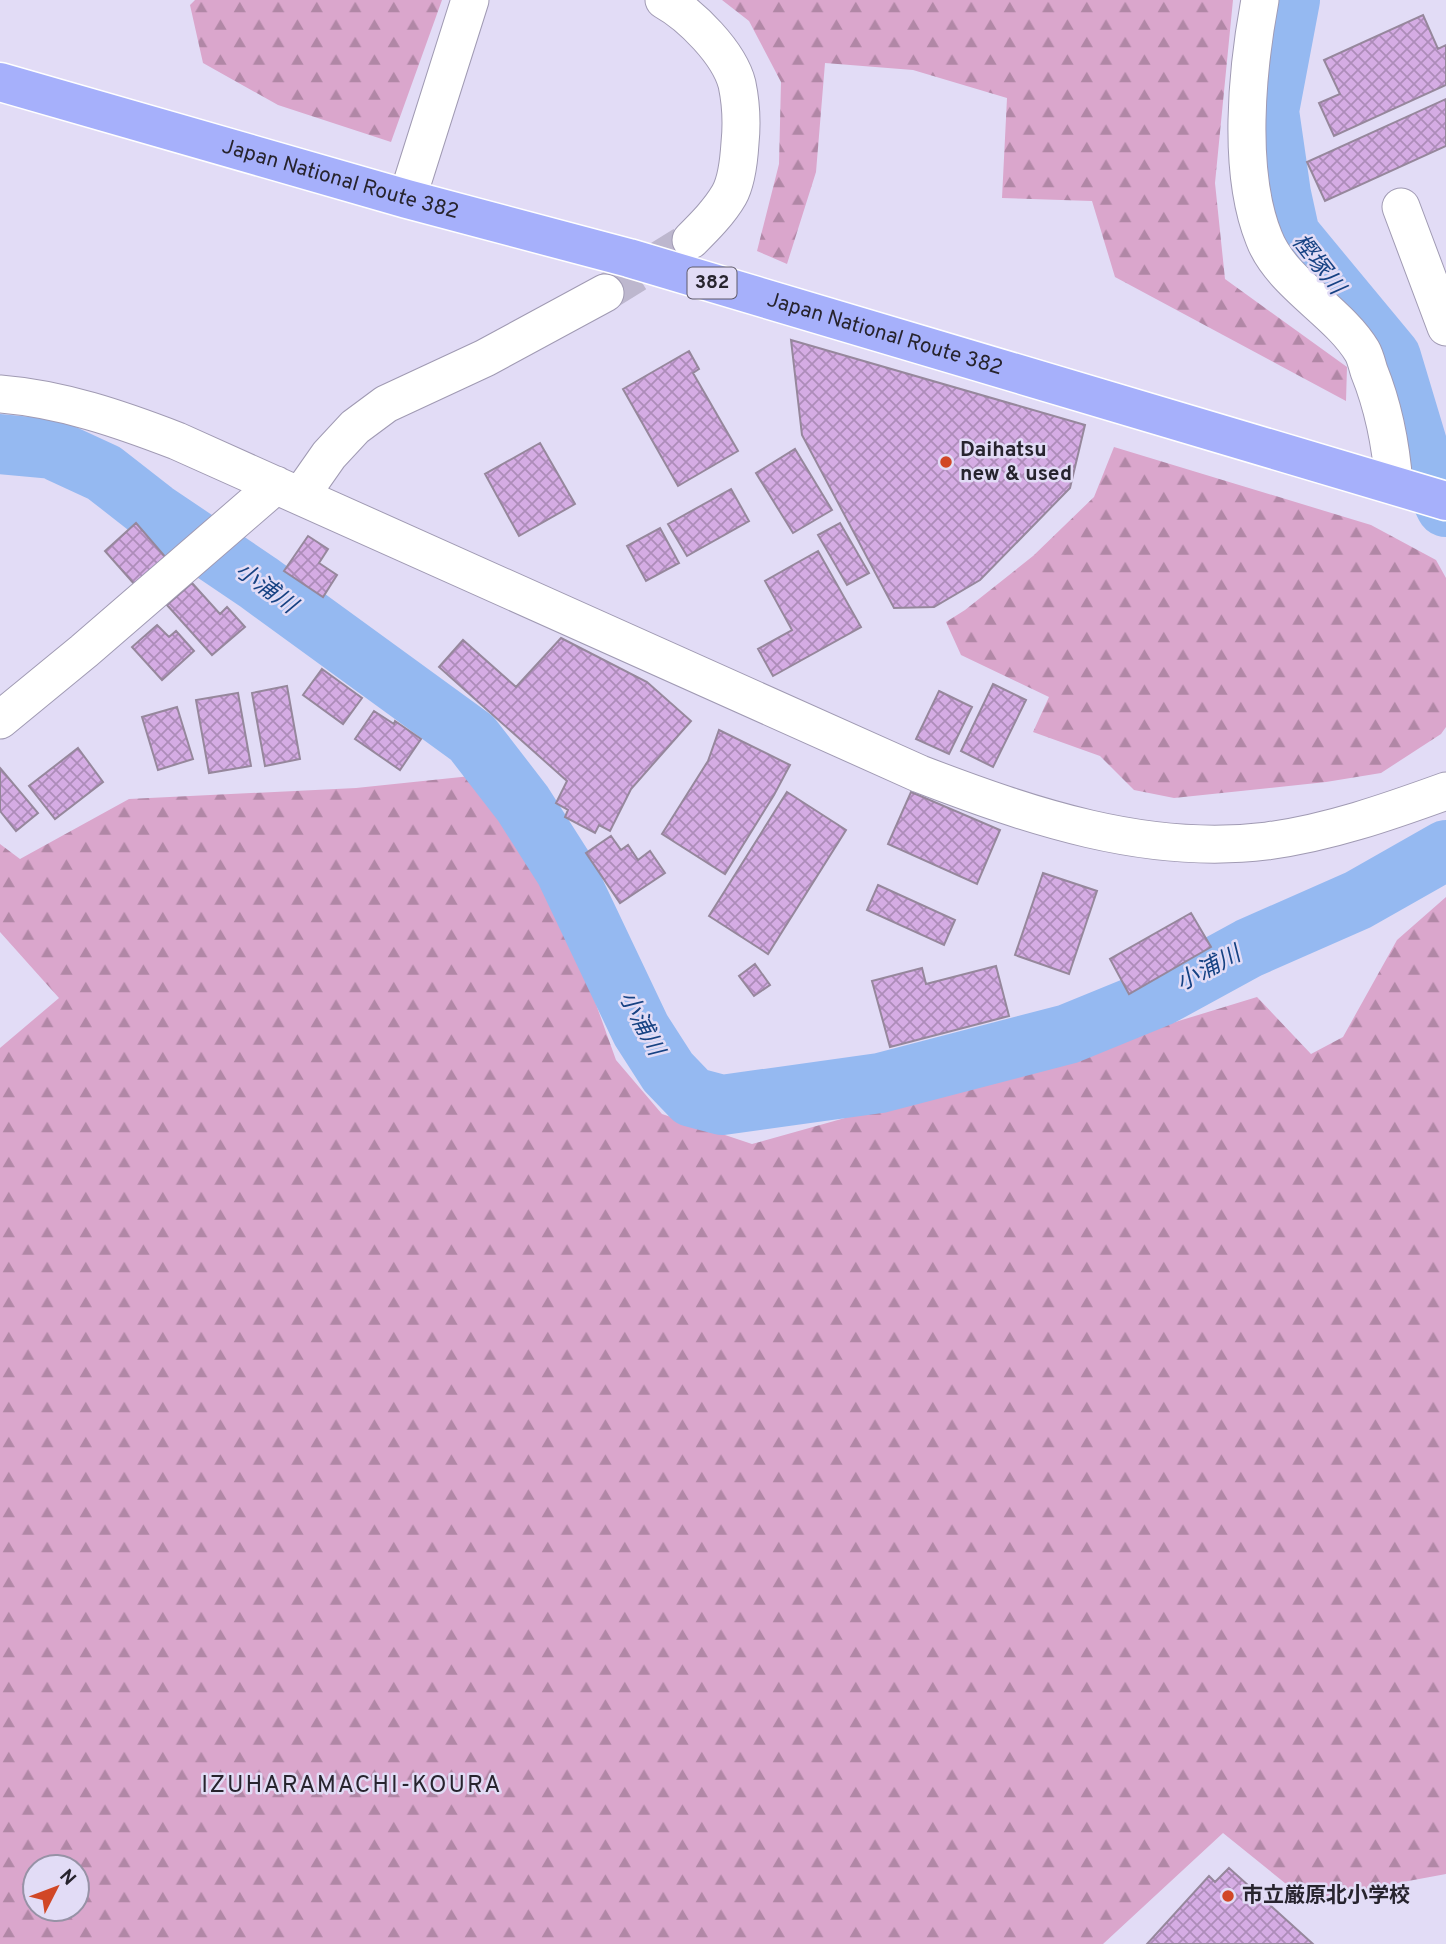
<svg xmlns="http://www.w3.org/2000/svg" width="1446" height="1944" viewBox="0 0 1446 1944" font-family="Overpass,'Noto Sans JP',sans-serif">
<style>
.forest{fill:url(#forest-firs);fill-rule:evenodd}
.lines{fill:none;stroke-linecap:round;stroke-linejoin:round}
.river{stroke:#95b9f1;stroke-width:60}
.building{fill:url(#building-cross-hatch);stroke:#96879c;stroke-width:2}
.minor-tunnel{stroke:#bdb7ce;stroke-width:37;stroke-dasharray:37 18;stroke-linecap:butt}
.minor-casing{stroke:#a09ab3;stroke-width:39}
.highway-casing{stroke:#fff;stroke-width:41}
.minor{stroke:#fff;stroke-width:37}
.highway{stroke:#a6b0fb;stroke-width:38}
.poi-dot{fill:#d14726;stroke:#e2dcf6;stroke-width:2.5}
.labels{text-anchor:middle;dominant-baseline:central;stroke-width:5;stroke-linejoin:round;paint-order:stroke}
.shield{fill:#e2dcf6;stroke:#5f5b6a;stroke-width:2}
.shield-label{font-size:19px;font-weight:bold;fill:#27242e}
.street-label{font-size:21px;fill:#27242e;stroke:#e2dcf6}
.poi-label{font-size:21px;font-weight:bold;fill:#27242e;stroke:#e2dcf6;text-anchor:start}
.water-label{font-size:23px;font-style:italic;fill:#164283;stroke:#e2dcf6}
.quarter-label{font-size:24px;letter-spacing:2px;fill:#27242e;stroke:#e2dcf6}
</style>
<defs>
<pattern id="forest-firs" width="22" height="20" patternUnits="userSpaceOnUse" patternTransform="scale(1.75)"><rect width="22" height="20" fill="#daa6cc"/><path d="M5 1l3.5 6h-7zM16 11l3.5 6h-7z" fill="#b187a6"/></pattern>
<pattern id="building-cross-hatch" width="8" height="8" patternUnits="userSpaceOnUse" patternTransform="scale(1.75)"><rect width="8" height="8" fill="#d5ace4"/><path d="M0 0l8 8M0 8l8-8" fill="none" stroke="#ad8cb9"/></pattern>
</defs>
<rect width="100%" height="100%" fill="#e2dcf6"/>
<path class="forest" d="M195,0H442L391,142L278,105L203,63L190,5Z
M722,0H1233L1215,183L1225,279L1347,367L1346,401L1115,277L1092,201L1002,198L1007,98L913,70L825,63L816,172L787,264L757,251L779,164L781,82L749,21Z
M1114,447L1371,525L1436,560L1446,578V727L1441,734L1381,773L1326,782L1174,798L1134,790L1100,756L1033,732L1049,697L961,655L946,622L965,610L1033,556L1094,497Z
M471,776L502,811L563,912L616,1060L662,1114L752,1144L1038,1064L1257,997L1311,1054L1343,1037L1397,940L1446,897V1874L1306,1900L1223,1833L1103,1944H0V1048L59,998L0,932V844L20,859L129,799L356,788ZM35,1867H77V1909H35Z"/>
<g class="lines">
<path class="river" d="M1290,0L1269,111L1281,194L1290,235L1391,357L1421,457L1446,507
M0,444L52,449L104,473L154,512L259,583L472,738L523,804L565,870L641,1030L668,1072L692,1097L722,1105L880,1083L1068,1034L1161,996L1249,948L1358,900L1446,850"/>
</g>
<path class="building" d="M1423,15L1438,49L1446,45V85L1334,136L1319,103L1340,94L1324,60Z
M1446,99V146L1325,201L1307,162Z
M791,340L1085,425L1070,488L980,580L934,607L894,608L802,435Z
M689,351L699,369L693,373L738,451L678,486L623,389Z
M540,443L575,504L519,536L485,474Z
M795,449L832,510L793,533L756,473Z
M731,489L749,521L687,556L668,524Z
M136,523L167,559L136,586L105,551Z
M840,523L869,573L847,585L818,535Z
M660,528L679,563L646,581L627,546Z
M308,536L328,549L319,563L337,575L323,597L284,571Z
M818,551L861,627L773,676L758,649L792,630L765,581Z
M192,583L220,614L227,607L245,627L212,655L167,605Z
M157,625L169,637L176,631L194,651L162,680L132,647Z
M561,638L647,682L691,721L631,789L610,831L599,825L595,833L565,817L568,810L556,803L567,781L439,667L463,640L516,687Z
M322,669L362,698L343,724L303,695Z
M993,684L1026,700L993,767L961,751Z
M287,686L300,759L265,766L252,693Z
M939,691L972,707L949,754L916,739Z
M238,693L251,766L209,773L196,700Z
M177,707L193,759L158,770L142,717Z
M374,711L394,724L395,721L421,739L400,770L355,739Z
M719,730L790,765L774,795L725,874L662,834L708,761Z
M78,748L103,782L55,819L29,786Z
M0,768L38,813L16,831L0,811Z
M787,792L846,830L768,954L709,916Z
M911,792L1000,830L977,884L888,844Z
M611,836L621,850L628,845L638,860L650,851L665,873L620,903L586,853Z
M1043,873L1097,891L1069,974L1015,955Z
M878,885L955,920L944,945L867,910Z
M1191,913L1211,947L1129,994L1110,959Z
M755,964L770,985L754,996L739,976Z
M996,966L1009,1016L890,1047L872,981L922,968L926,984Z
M1229,1868L1313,1944H1147L1209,1876L1215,1882Z"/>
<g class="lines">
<path class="minor-tunnel" d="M605,293L691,240"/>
<g class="minor-casing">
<path id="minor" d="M664,0C691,15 729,53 737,84C741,103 742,123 740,143C739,159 737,181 729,195C719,212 705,226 691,240
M1260,0C1247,70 1237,171 1264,238C1281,283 1338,311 1362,351C1365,356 1367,364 1369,371C1384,408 1391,445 1394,485
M407,199L470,0
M1401,207L1446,327
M0,394C62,399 120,419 177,441L920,774C1030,816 1146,856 1267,841C1328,833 1388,812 1446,791
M301,495L329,455L355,427L386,404L485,358L605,293
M0,720L84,651L276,485"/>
</g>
<g class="highway-casing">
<g id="highway">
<path id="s1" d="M0,82L407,199L629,258L1446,501"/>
</g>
</g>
<use href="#minor" class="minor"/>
<use href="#highway" class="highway"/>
</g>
<g class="poi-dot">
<circle cx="946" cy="462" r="7"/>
<circle cx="1228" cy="1896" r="7"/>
</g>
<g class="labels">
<rect class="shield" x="687.5" y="267.5" width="49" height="31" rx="5"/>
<g class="shield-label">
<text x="712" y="283">382</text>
</g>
<g class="street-label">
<text stroke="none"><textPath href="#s1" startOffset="354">Japan National Route 382</textPath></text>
<text stroke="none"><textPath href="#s1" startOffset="920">Japan National Route 382</textPath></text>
</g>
<g class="poi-label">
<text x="960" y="450">Daihatsu<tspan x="960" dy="24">new &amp; used</tspan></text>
<text x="1242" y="1896">市立厳原北小学校</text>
</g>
<g class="water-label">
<text transform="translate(1317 265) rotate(52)">樫塚川</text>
<text transform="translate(265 589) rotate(36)">小浦川</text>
<text transform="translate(1209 970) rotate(-28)">小浦川</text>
<text transform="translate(640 1024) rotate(62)">小浦川</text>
</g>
<g class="quarter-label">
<text x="352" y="1786">IZUHARAMACHI-KOURA</text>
</g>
</g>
<g transform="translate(56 1888) rotate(48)"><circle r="33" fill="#e2dcf6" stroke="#9792a6" stroke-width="2"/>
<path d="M0-5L12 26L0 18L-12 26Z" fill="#d14726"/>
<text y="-10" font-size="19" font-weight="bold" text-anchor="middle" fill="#27242e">N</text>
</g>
</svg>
